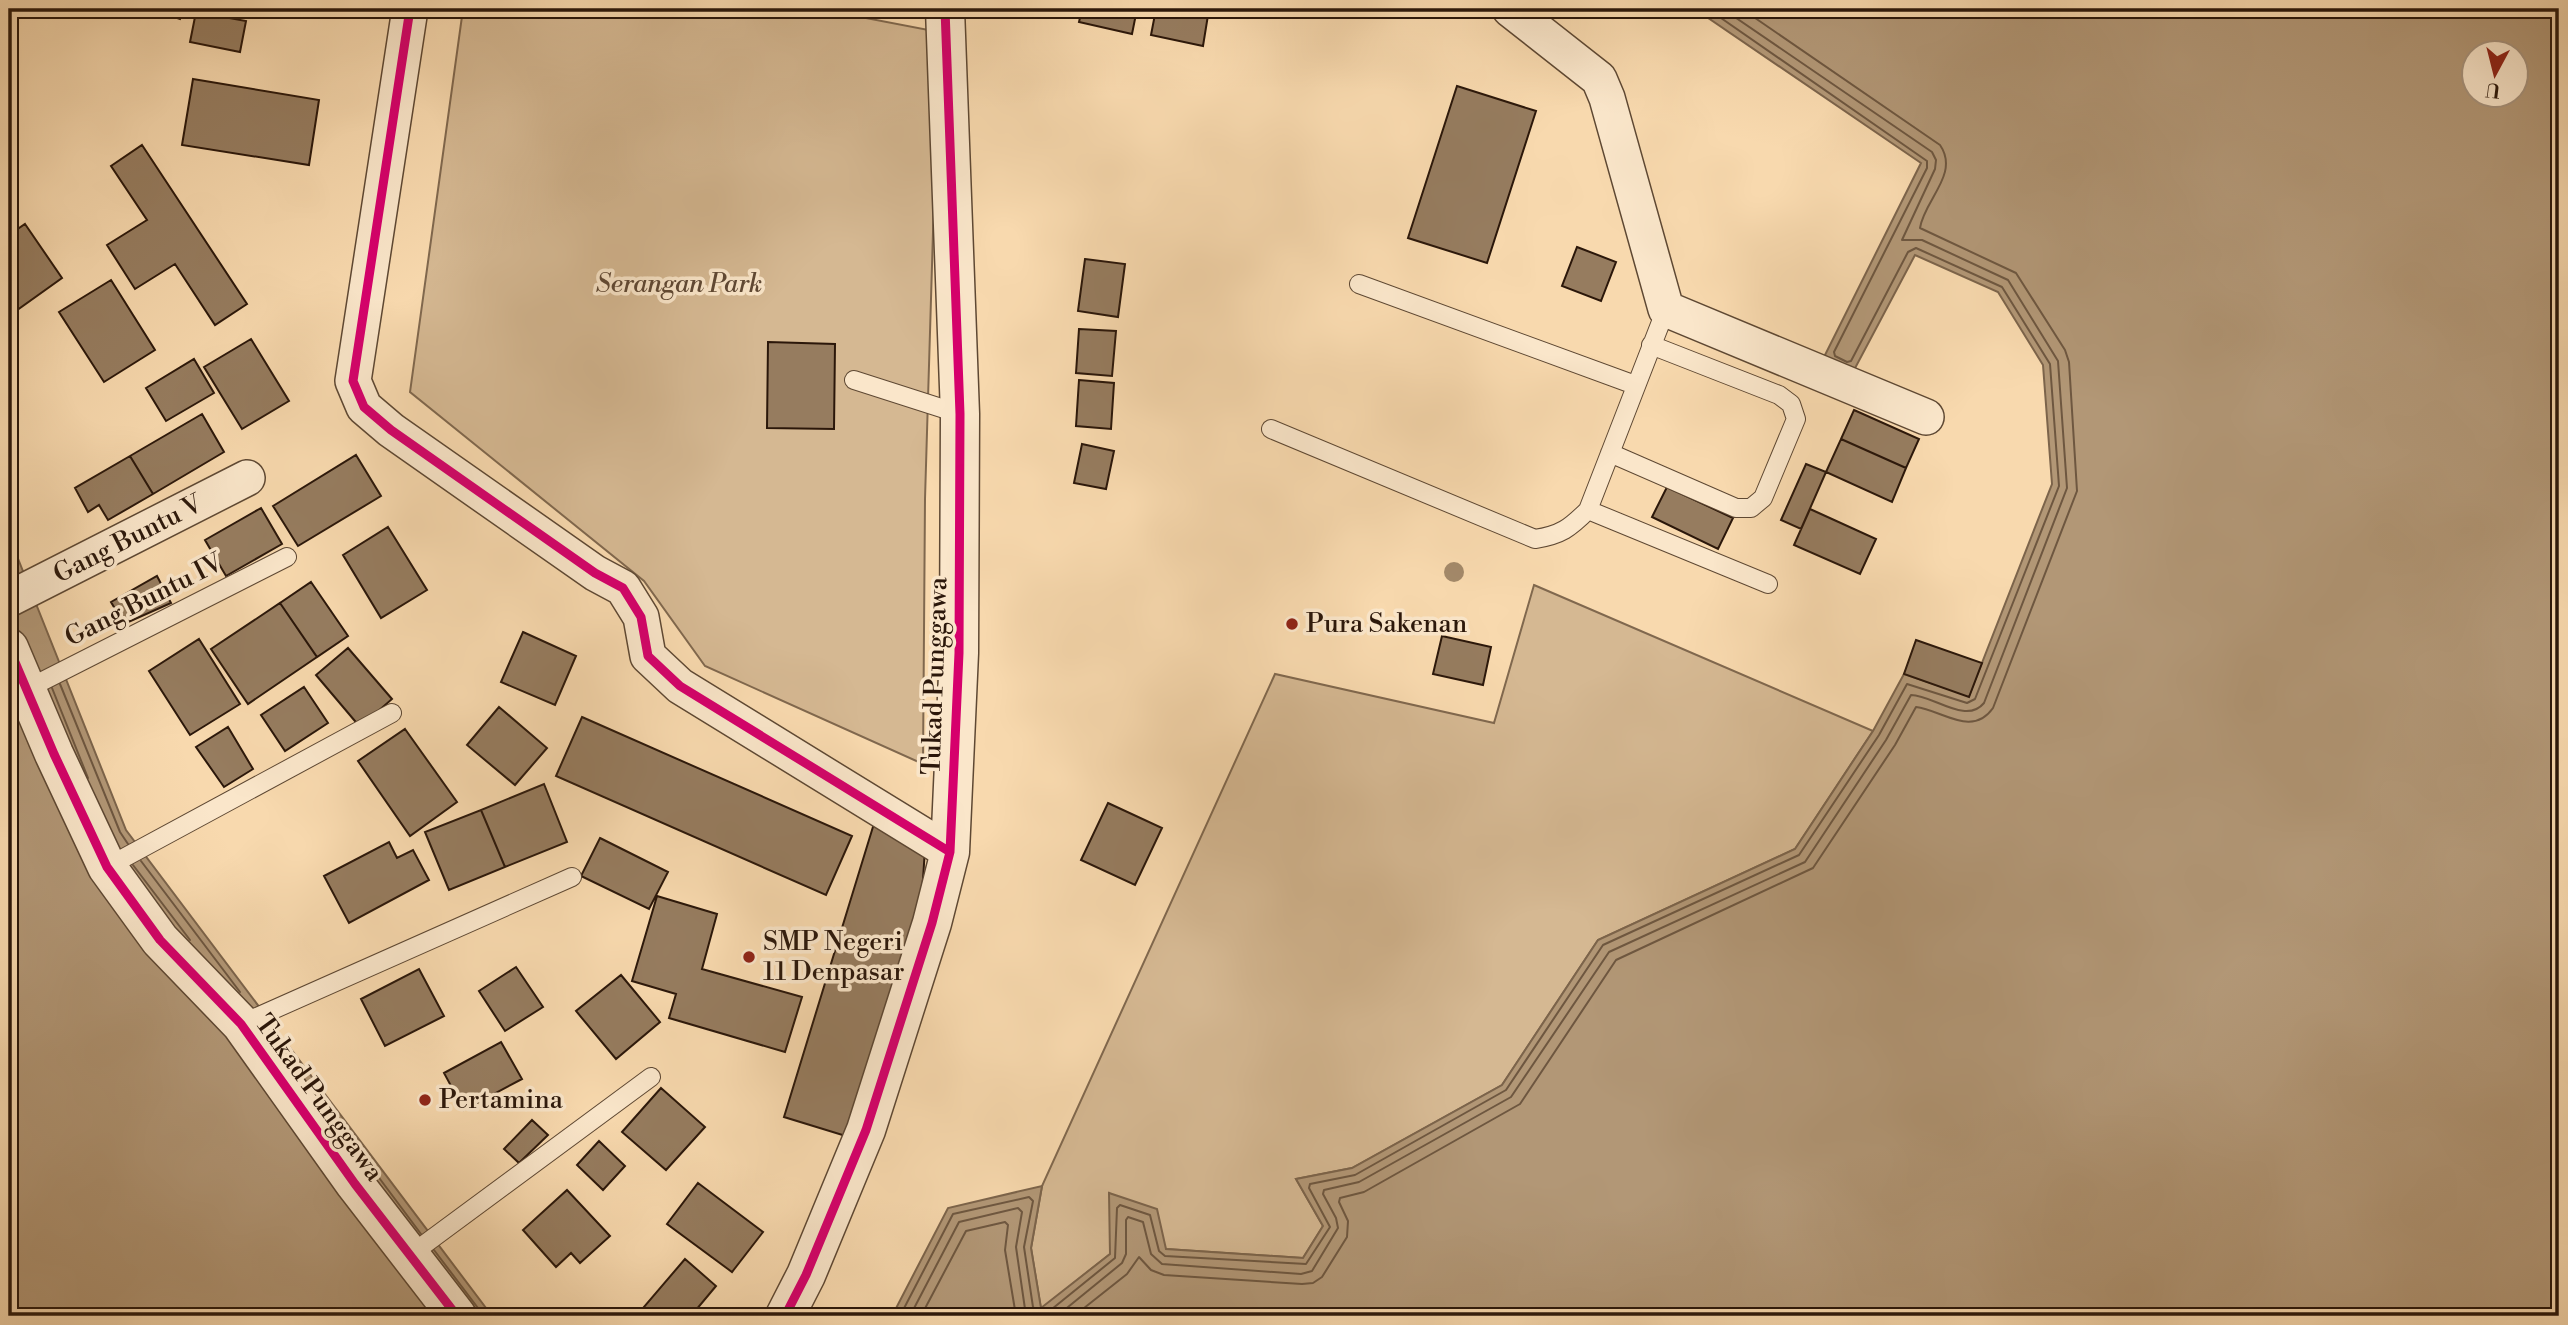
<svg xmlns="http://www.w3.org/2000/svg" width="2568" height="1325" viewBox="0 0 2568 1325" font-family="'Libre Bodoni',serif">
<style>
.green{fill:#d5b892;stroke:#80684e;stroke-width:2}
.water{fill:#b29776;stroke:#7c644b;stroke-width:2;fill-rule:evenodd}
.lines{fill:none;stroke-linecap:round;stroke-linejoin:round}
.shore{stroke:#6e5740;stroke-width:2}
.building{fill:#967c5f;stroke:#2b170a;stroke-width:2}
.service-casing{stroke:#5e4833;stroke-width:20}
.minor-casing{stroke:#5e4833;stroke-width:38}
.tertiary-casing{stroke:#5e4833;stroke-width:41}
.service{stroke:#fae6ca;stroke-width:18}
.minor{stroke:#fae6ca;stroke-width:35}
.tertiary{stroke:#fae6ca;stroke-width:38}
.cycleway-casing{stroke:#fae6ca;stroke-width:13}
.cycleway{stroke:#d6006c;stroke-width:9}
.tree{fill:#a3896a}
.poi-dot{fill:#8f2418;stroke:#fae6ca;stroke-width:2.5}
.labels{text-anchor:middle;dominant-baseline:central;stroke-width:7;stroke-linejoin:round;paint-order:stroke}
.park-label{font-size:26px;font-style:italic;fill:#5e4733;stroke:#fae6ca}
.street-label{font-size:26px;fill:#2b170a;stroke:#fae6ca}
.poi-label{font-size:26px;fill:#2b170a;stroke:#fae6ca;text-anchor:start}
</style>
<rect width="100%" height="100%" fill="#f8d9ae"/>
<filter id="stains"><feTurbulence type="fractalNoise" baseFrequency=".00286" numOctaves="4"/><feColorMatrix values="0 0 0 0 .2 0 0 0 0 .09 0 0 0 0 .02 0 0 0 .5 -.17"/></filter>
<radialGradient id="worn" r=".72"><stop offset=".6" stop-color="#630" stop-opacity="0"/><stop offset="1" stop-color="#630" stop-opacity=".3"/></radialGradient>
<path class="green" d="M463,9H819L939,32L925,499L923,764L705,666L644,581L410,392Z
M1534,585L1873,731L1795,849L1598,940L1502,1085L1352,1168L1296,1179L1323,1226L1303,1258L1166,1249L1110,1194V1254L1041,1309L1031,1248L1042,1186L1275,674L1494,723Z"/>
<path class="water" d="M1695,9H2559V1316H892L948,1208L1042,1186L1031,1248L1041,1308L1110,1254L1109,1193L1157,1209L1166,1249L1303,1258L1323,1226L1296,1179L1352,1168L1502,1085L1598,940L1795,849L1873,731L1904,674L1969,696L2052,484L2043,365L1998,292L1915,255L1853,372L1823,359L1921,163ZM2474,52H2516V94H2474Z
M9,536L126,830L492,1316H9Z"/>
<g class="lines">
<path class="shore" d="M60,684L120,832L128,844
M52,688L88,778
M141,861L240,992
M133,865L190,940
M324,1104L421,1234
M434,1250L484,1316
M900,1316L953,1214L1029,1197L1033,1201L1024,1247L1033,1307L1040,1314L1047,1313L1115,1258L1117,1208L1120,1205L1150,1215L1159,1251L1165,1256L1306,1264L1330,1227L1309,1188L1310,1184L1355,1175L1506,1090L1603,945L1799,855L1879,735L1907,684L1967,703L1975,699L2059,486L2050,364L2002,287L1916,248L1908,252L1851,361L1847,362L1835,356L1834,352L1927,168V161L1708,9
M910,1316L959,1222L1018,1208L1022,1212L1016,1247L1025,1309L1028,1316
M921,1316L966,1231L1005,1222L1008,1225L1005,1250L1016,1316
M1057,1316L1122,1263L1126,1254V1220L1128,1217L1143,1222L1151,1254L1162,1264L1301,1274L1312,1271L1338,1228L1336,1218L1323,1194L1324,1190L1359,1182L1511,1097L1609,952L1805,862L1886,740L1911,695C1933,695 1966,725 1984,703L2067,488L2058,361L2008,280L1922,240H1902L1935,169L1936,160L1932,152L1723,9
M1074,1316L1127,1274L1139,1257L1151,1270L1164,1275L1302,1284L1313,1283L1322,1277L1347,1237L1348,1221L1339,1202L1340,1198L1364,1192L1520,1104L1616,960L1813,868L1895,745L1916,707C1942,710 1972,738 1993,708L2077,491L2069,362L2065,350L2016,273L1920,228C1924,200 1960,174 1940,145L1742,9"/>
</g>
<path class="building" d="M151,9H184L180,19Z
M1082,9H1137L1132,34L1079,22Z
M1156,9H1209L1203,46L1151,35Z
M196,12L246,21L240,52L190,42Z
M193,79L319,100L309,165L182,145Z
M1457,86L1536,111L1487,263L1408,238Z
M142,145L247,304L215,325L175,264L135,289L107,245L147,220L111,166Z
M25,224L62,278L13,313L9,306V235Z
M1577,247L1616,262L1601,301L1562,286Z
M1085,259L1125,264L1118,317L1078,311Z
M111,280L155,350L104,382L59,312Z
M1079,329L1116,331L1112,376L1076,373Z
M251,339L289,401L242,429L204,367Z
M768,342L835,344L834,429L767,428Z
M194,359L214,393L166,421L146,388Z
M1079,380L1114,383L1111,429L1076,426Z
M1854,410L1919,439L1906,468L1841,439Z
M202,414L224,452L153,494L130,456Z
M1841,439L1906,468L1892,502L1826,472Z
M1082,444L1114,451L1106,489L1074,483Z
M356,455L381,496L298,546L273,506Z
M130,456L153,494L108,520L99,505L88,512L75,488Z
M1806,464L1826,472L1801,529L1781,520Z
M1667,487L1733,518L1718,549L1652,517Z
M261,508L282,544L226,576L205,540Z
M1810,509L1876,539L1860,574L1794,545Z
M388,527L427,590L381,618L343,555Z
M157,576L171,603L124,624L111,602Z
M311,582L348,636L317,657L280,603Z
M280,603L317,657L248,704L211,649Z
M523,632L576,656L555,705L501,682Z
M1442,636L1491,647L1483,685L1433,674Z
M199,639L240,704L190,735L149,671Z
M1916,640L1982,663L1969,697L1904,674Z
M348,648L392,699L360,727L316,675Z
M304,687L328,723L285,751L261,715Z
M499,707L547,748L515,785L467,745Z
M582,717L852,836L826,895L556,776Z
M228,727L253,769L224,787L196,747Z
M405,729L457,802L410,836L358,761Z
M544,784L567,842L505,867L481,810Z
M1108,803L1162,828L1135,885L1081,860Z
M481,810L505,867L449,890L425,832Z
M876,817L925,849L922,894L849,1137L784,1117Z
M600,838L668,872L649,909L581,876Z
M389,842L397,858L413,850L429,880L349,923L324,876Z
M657,896L717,914L702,969L802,997L785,1052L669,1018L676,994L632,981Z
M516,967L543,1007L505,1031L479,991Z
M419,969L444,1016L385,1046L361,999Z
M621,975L660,1022L616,1059L576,1011Z
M501,1042L522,1079L464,1110L444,1073Z
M661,1088L705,1127L666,1170L622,1132Z
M532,1120L548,1135L519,1163L504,1149Z
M599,1141L625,1166L603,1190L577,1165Z
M698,1183L763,1232L732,1272L667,1224Z
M567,1190L610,1236L580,1263L571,1253L556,1267L523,1230Z
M685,1259L716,1286L691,1316H653L643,1308Z"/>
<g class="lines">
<g class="service-casing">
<path id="service" d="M1359,284L1635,385
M854,380L960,414
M1271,429L1535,539C1561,535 1570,528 1588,510L1666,309
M1610,453L1736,508H1751L1763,498L1796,419L1791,404L1779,395L1651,345
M1588,510L1768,584
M25,690L287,557
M107,867L392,713
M241,1024L572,877
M410,1255L651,1077"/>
</g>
<g class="minor-casing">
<path id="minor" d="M410,9L353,381L364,407L391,430L595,573L623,588L641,617L648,656L680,686L950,852
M1510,9L1599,79L1607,98L1666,309L1926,417
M9,599L247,478"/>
</g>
<g class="tertiary-casing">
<path id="tertiary" d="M9,648L54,754L107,867L160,940L241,1024L355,1184L457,1316
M785,1316L806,1275L866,1130L932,923L950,852L959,653L960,414L945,9"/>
</g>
<use href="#service" class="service"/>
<use href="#minor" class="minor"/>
<use href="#tertiary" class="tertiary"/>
<g class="cycleway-casing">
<path id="cycleway" d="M410,9L353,381L364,407L391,430L595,573L623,588L641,617L648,656L680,686L950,852
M9,648L54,754L107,867L160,940L241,1024L355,1184L457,1316
M785,1316L806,1275L866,1130L932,923L950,852L959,653L960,414L945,9"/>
</g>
<use href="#cycleway" class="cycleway"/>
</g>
<circle class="tree" cx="1454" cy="572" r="10"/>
<g class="poi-dot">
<circle cx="1292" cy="624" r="7"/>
<circle cx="749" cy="957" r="7"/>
<circle cx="425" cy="1100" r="7"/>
</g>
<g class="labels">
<g class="park-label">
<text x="679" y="284">Serangan Park</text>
</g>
<g class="street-label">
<text transform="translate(128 539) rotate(-27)">Gang Buntu V</text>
<text transform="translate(144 600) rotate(-27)">Gang Buntu IV</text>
<text transform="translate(935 676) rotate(-88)">Tukad Punggawa</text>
<text transform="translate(319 1098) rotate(54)">Tukad Punggawa</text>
</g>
<g class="poi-label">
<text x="1306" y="624">Pura Sakenan</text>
<text x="763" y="942">SMP Negeri<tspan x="763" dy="30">11 Denpasar</tspan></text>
<text x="439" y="1100">Pertamina</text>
</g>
</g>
<rect width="2568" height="1325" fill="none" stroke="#f8d9ae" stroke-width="35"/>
<rect x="10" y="10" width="2547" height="1304" fill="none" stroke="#2b170a" stroke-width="3.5"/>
<rect x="18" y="18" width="2533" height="1290" fill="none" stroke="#2b170a" stroke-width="2"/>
<g transform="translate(2495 74) rotate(187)"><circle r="33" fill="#fae6ca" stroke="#a7937d" stroke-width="2"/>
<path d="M0-5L12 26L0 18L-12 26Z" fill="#8f2418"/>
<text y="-10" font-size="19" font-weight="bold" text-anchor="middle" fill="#2b170a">U</text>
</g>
<rect width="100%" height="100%" filter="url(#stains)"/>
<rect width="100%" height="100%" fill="url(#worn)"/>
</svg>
